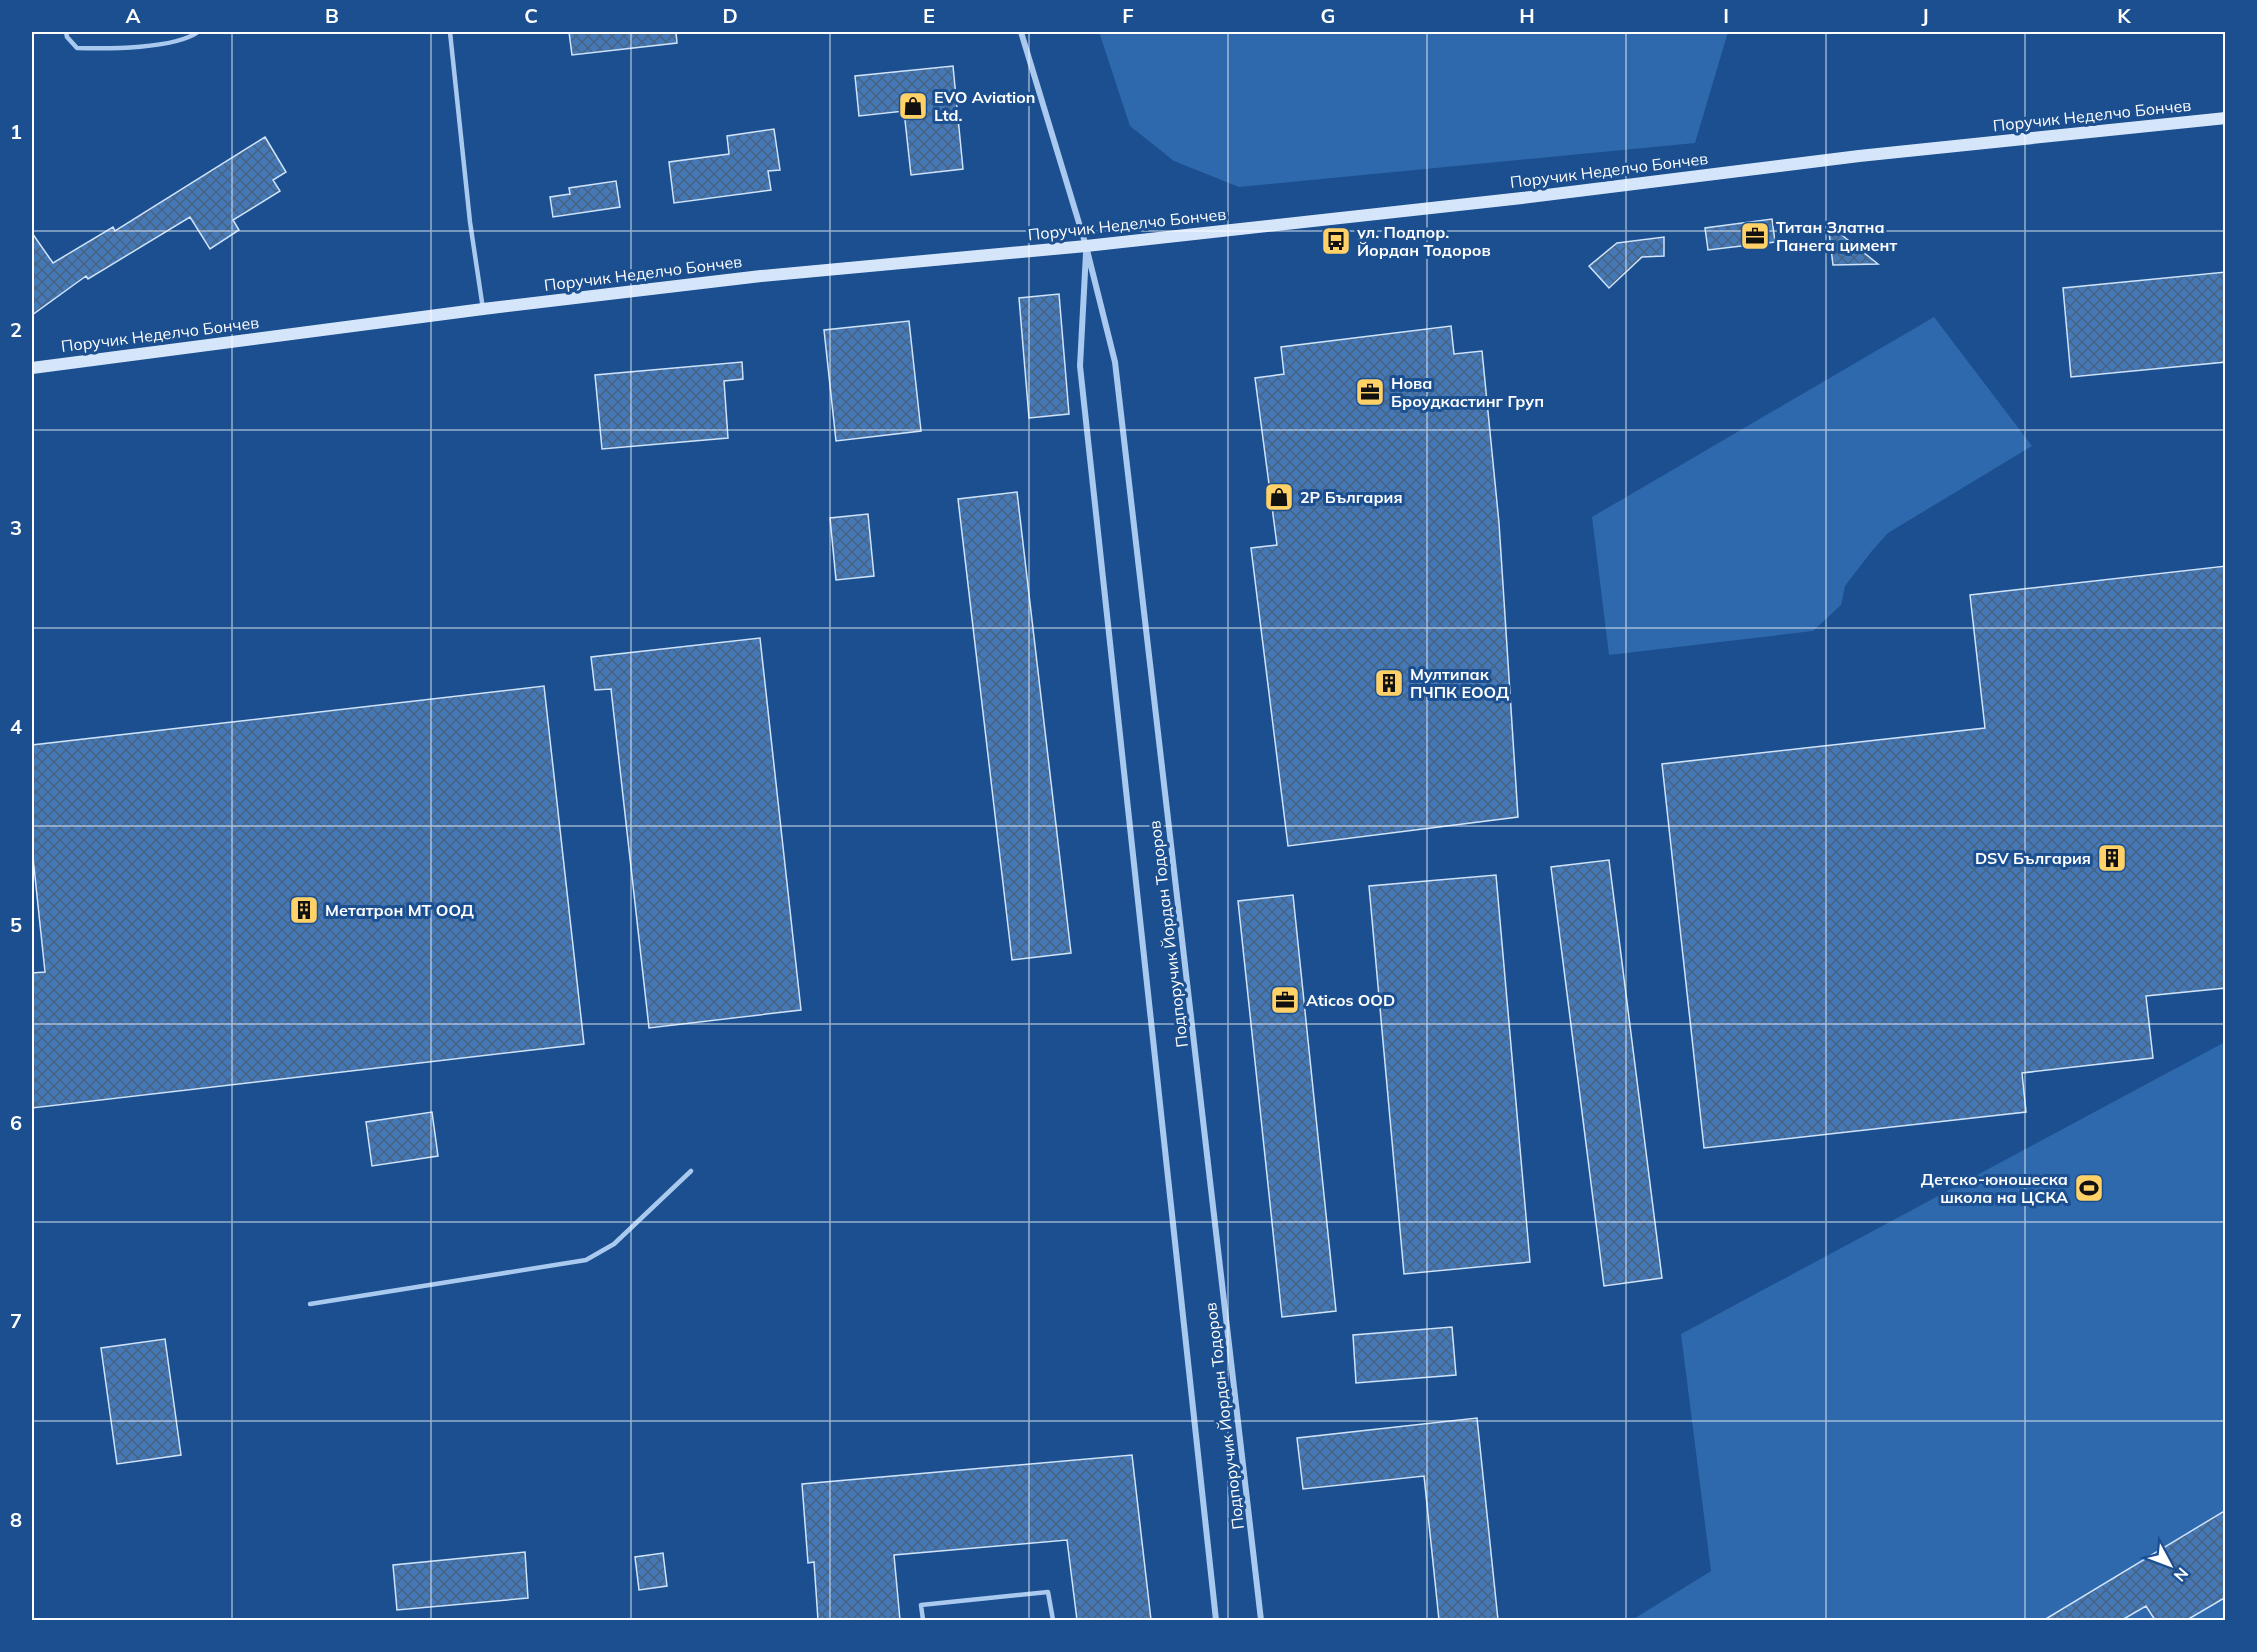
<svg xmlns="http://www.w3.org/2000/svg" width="2257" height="1652" viewBox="0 0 2257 1652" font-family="Mulish,sans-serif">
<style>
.grass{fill:#2e69ad}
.building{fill:url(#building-cross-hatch);stroke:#cfe3fa;stroke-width:1.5}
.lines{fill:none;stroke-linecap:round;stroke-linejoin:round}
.lane{stroke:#a9c9ee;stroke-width:4.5}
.street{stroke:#a9c9ee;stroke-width:6}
.secondary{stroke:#d6e6fa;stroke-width:12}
.grid{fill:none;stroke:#fff;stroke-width:1.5;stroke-opacity:0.55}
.labels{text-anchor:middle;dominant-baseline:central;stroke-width:6;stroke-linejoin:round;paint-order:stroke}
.poi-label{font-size:16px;font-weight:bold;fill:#fff;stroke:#1b4f8f;text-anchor:start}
.street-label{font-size:16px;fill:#fff;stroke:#1b4f8f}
.neatline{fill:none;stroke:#fff;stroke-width:2}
.grid-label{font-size:20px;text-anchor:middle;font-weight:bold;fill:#fff}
</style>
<defs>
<pattern id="building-cross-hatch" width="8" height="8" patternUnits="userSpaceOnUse" patternTransform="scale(1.5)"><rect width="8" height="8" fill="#4478b7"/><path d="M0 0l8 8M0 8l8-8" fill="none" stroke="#486282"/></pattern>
</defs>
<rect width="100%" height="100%" fill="#1b4f8f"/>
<path class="grass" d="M1099,32H1728L1695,143L1239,187L1174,161L1130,126Z
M1934,317L2032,446L1888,533L1871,552L1845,586L1841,605L1813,631L1609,655L1592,517Z
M2225,1042V1620H1632L1711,1571L1681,1334Z"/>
<path class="building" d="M569,32H676L677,43L572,55Z
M953,66L963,169L911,175L904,111L859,116L855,76Z
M774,129L780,170L768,171L771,190L674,203L669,162L729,154L727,136Z
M265,137L286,172L273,180L280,191L233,220L239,230L210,249L190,217L88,279L86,276L32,315V233L53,263L113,227L115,231Z
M616,181L620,207L553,217L550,197L570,194L569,188Z
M1772,219L1775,242L1708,250L1705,228Z
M1828,224L1878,264L1833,265Z
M1664,237V256L1642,257L1609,288L1589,266L1617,243Z
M2226,272V362L2071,377L2063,288Z
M1059,294L1069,414L1029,418L1019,298Z
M909,321L921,431L836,441L824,330Z
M1451,326L1454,354L1482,351L1499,523L1518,817L1288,846L1251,548L1277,545L1255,378L1284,374L1281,347Z
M742,362L743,379L724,381L728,438L602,449L595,375Z
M1017,492L1071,953L1012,960L958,499Z
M868,514L874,576L836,580L830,518Z
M2226,566V988L2146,996L2153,1058L2022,1073L2026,1112L1704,1148L1662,764L1985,728L1970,595Z
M760,638L801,1010L649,1028L611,689L595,690L591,657Z
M544,686L584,1044L32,1108V973L45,972L32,848V745Z
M1609,860L1662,1278L1604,1286L1551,867Z
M1496,875L1530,1262L1404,1274L1369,886Z
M1293,895L1336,1311L1282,1317L1238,901Z
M432,1112L438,1156L372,1166L366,1122Z
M1452,1327L1456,1375L1356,1383L1353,1335Z
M165,1339L181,1455L117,1464L101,1348Z
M1477,1418L1498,1620H1439L1424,1476L1303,1489L1297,1438Z
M1132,1455L1151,1620H1077L1067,1540L894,1555L900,1620H818L814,1562L808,1563L802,1484Z
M2226,1510V1597L2187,1620H2155L2146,1606L2122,1620H2044Z
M525,1552L528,1598L397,1610L393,1565Z
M663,1553L667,1586L639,1590L635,1557Z"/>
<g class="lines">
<path class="lane" d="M66,32L67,37L77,48C108,49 174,49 198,32
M450,32L470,222L483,309
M310,1304L586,1260L614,1244L691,1171
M923,1620L921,1605L1048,1592L1053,1620"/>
<path class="street" d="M1021,32L1086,246L1115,362L1261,1620
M1086,253L1080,366L1216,1620"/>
<path class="secondary" d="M32,368L483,309L761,276L1086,246L1522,198L1859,156L2226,118"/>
</g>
<path class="grid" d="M232,32V1620M431,32V1620M631,32V1620M830,32V1620M1029,32V1620M1228,32V1620M1427,32V1620M1626,32V1620M1826,32V1620M2025,32V1620M32,231H2226M32,430H2226M32,628H2226M32,826H2226M32,1024H2226M32,1222H2226M32,1421H2226"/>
<defs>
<g id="shop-square" transform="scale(1.5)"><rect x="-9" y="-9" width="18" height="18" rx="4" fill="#ffd166" stroke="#1b4f8f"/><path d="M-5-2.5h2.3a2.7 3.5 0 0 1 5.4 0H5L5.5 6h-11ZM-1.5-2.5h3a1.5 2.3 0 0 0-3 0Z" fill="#111"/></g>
<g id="office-square" transform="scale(1.5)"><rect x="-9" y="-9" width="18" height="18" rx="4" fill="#ffd166" stroke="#1b4f8f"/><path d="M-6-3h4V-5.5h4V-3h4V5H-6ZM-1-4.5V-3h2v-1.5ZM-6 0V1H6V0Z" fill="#111"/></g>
<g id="bus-square" transform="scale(1.5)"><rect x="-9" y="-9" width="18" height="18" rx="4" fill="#ffd166" stroke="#1b4f8f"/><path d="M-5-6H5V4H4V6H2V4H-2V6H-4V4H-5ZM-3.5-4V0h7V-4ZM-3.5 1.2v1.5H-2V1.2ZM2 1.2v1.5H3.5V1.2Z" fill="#111"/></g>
<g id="building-square" transform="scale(1.5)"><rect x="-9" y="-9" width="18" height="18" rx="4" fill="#ffd166" stroke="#1b4f8f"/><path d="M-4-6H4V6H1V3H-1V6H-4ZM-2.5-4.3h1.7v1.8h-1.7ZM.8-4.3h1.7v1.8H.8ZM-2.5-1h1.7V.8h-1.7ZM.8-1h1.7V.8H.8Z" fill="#111"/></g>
<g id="stadium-square" transform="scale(1.5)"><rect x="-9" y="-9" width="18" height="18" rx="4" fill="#ffd166" stroke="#1b4f8f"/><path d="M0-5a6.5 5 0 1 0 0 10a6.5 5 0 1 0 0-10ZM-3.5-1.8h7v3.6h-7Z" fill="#111"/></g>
</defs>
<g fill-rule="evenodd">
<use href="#shop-square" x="913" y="106"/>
<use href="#office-square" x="1755" y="236"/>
<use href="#bus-square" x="1336" y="241"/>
<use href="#office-square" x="1370" y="392"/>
<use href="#shop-square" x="1279" y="497"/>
<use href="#building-square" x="1389" y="683"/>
<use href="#building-square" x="2112" y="858"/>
<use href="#building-square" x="304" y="910"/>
<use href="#office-square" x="1285" y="1000"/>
<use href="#stadium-square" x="2089" y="1188"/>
</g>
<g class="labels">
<g class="poi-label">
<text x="934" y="97">EVO Aviation<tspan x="934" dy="18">Ltd.</tspan></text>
<text x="1776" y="227">Титан Златна<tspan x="1776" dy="18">Панега цимент</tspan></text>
<text x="1357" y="232">ул. Подпор.<tspan x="1357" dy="18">Йордан Тодоров</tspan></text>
<text x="1391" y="383">Нова<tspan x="1391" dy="18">Броудкастинг Груп</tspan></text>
<text x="1300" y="497">2Р България</text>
<text x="1410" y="674">Мултипак<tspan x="1410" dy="18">ПЧПК ЕООД</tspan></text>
<text x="2091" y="858" text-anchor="end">DSV България</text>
<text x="325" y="910">Метатрон МТ ООД</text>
<text x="1306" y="1000">Aticos OOD</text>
<text x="2068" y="1179" text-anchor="end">Детско-юношеска<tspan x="2068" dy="18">школа на ЦСКА</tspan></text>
</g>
<g class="street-label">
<text transform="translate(2092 115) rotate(-6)">Поручик Неделчо Бончев</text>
<text transform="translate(1609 170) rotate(-7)">Поручик Неделчо Бончев</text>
<text transform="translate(1127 224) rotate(-6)">Поручик Неделчо Бончев</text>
<text transform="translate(643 273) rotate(-7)">Поручик Неделчо Бончев</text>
<text transform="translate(160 334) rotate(-7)">Поручик Неделчо Бончев</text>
<text transform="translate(1168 934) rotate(-97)">Подпоручик Йордан Тодоров</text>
<text transform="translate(1224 1416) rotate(-97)">Подпоручик Йордан Тодоров</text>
</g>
</g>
<rect width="2257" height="1652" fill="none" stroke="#1b4f8f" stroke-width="66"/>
<g transform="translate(2170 1565) rotate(131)" stroke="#1b4f8f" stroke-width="4.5" paint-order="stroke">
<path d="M0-4.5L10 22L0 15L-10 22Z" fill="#ffffff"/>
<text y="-9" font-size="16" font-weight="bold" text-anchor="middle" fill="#ffffff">N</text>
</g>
<rect x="33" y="33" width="2191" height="1586" class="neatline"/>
<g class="grid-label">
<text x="133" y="23">A</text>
<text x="332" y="23">B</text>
<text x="531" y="23">C</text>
<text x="730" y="23">D</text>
<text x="929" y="23">E</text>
<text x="1128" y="23">F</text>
<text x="1328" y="23">G</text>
<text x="1527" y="23">H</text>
<text x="1726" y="23">I</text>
<text x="1925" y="23">J</text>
<text x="2124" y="23">K</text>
<text x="16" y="139">1</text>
<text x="16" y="337">2</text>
<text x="16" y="535">3</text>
<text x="16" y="734">4</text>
<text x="16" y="932">5</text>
<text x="16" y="1130">6</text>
<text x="16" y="1328">7</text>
<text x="16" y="1527">8</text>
</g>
</svg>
